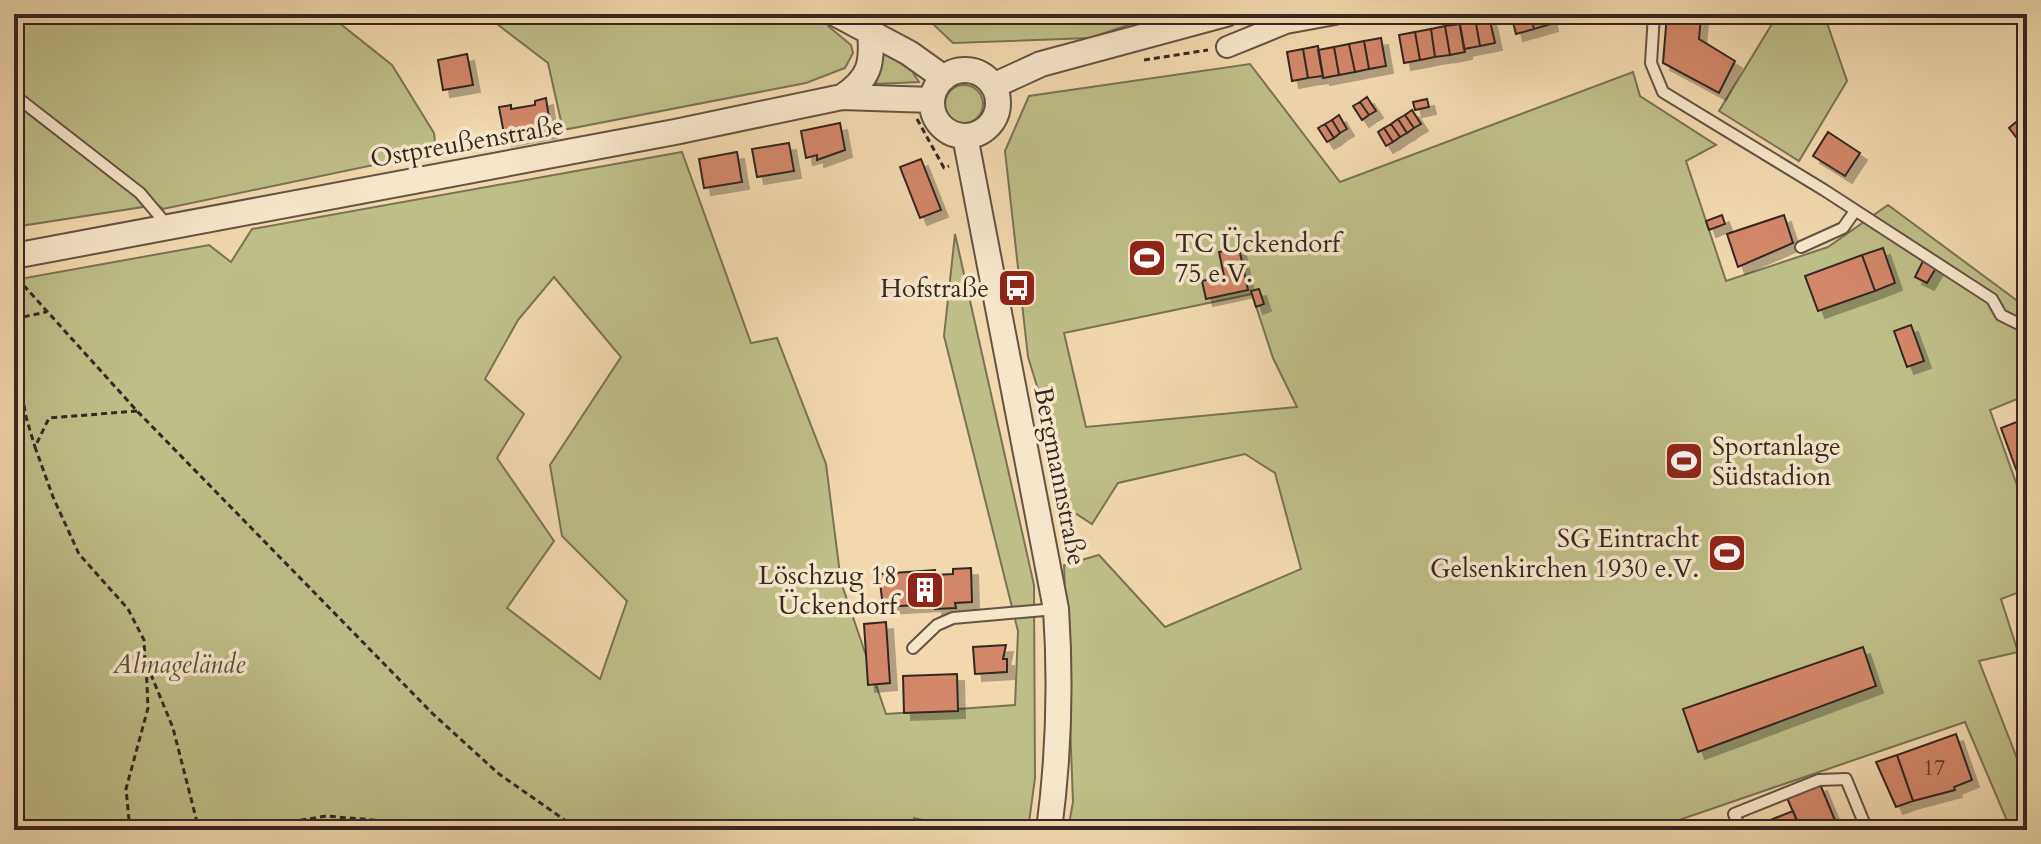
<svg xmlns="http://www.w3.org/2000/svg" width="2041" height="844" viewBox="0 0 2041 844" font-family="Cardo,serif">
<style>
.green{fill:#bebe87;stroke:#797354;stroke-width:2;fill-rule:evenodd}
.building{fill:#d28767;stroke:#342822;stroke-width:2;filter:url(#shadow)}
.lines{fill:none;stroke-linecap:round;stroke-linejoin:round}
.service-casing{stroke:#635445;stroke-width:14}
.minor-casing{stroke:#635445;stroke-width:24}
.tertiary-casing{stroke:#635445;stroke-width:28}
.path{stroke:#342822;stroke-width:3;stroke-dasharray:6 4;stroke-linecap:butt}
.service{stroke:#f6e6ca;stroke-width:10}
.minor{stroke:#f6e6ca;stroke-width:20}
.tertiary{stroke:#f6e6ca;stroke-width:24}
.labels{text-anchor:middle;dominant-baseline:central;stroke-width:7;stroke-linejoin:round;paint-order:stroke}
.number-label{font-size:22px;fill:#5c4033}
.street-label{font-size:26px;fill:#342822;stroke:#f6e6ca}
.poi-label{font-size:26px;fill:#342822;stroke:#f6e6ca;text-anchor:end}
.park-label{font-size:26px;font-style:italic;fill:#564e3b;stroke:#f6e6ca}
</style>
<defs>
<filter id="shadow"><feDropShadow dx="7" dy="7" stdDeviation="0" flood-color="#0004"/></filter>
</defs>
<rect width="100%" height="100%" fill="#f1d9ad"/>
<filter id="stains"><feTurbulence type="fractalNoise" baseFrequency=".0025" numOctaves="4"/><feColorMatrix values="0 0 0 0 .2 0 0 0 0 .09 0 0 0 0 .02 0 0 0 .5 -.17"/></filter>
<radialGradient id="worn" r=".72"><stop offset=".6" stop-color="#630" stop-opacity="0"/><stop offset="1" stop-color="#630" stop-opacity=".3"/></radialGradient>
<path class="green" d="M14,14H328L392,65L434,133L436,152L163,209L14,94Z
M447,14H839L828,26L851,45L853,53L845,68L806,83L563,130L548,63L497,24Z
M911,14H1160L1090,38L953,43L931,22Z
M1778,14H1824L1847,81L1799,161L1719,111Z
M884,52L912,71L919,82L876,84Z
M1250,64L1340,182L1633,72L1640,96L1716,145L1686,161L1726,281L1828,247L1888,205L2027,308V395L1990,410L2027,513V589L2001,599L2018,652L1979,661L2027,784V830H2011L1965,722L1650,830H1068L1073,802L1064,565L1099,555L1165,627L1301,569L1275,473L1245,454L1118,483L1092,524L1055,500L1051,431L1028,357L1005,151L1029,96ZM1252,294L1273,358L1297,407L1086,427L1064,333Z
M945 104a19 19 0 1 1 38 0a19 19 0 1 1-38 0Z
M14,103L149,206L14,227Z
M682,152L751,343L777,338L826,464L841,582L886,714L1015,705L1018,631L944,336L955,234L1034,585L1035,778L1028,830H967L914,818L913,830H14V280L209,245L231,262L252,229ZM554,277L621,357L550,465L562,536L627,601L600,679L507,608L554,541L497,458L524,414L485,379L518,320Z"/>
<path class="building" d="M1511,14H1530L1534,29L1516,34Z
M1530,14H1549L1551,24L1534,29Z
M1667,14L1701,16L1699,39L1735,61L1719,93L1663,63Z
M1489,16L1495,43L1480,46L1475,18Z
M1475,18L1480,46L1464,49L1459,21Z
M1460,24L1465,52L1450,55L1445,26Z
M1445,26L1450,55L1435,57L1431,29Z
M1431,29L1435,57L1420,60L1415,32Z
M1415,32L1420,60L1404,63L1399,35Z
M1381,38L1386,66L1369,69L1364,41Z
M1364,41L1369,69L1355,72L1349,44Z
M1349,44L1355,72L1339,75L1334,47Z
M1318,46L1323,76L1308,78L1303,49Z
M1334,47L1339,75L1323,78L1318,50Z
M1303,49L1308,78L1292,81L1287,52Z
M467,54L473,85L443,90L438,60Z
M1367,97L1376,111L1369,115L1360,102Z
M546,98L551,131L505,139L499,107L511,105V109L535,105V101Z
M1427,99L1429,107L1415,110L1413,102Z
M1360,102L1369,115L1362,120L1353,106Z
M1412,110L1421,124L1414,128L1405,115Z
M2027,113V151L2009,128Z
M1339,115L1347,129L1340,133L1332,120Z
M1405,115L1414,128L1407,133L1398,119Z
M1398,119L1407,133L1400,137L1391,124Z
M1332,120L1340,133L1334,138L1325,124Z
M840,123L845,150L817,160V155L806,158L801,131Z
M1325,124L1334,138L1327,142L1318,128Z
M1391,124L1400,137L1393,142L1384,128Z
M1384,128L1393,142L1386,146L1378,132Z
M1828,132L1860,153L1845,176L1813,156Z
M789,143L794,171L757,177L752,149Z
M737,152L742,182L704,188L699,159Z
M921,159L941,210L920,218L900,167Z
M1722,215L1725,224L1709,230L1706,221Z
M1784,215L1793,243L1738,267L1727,234Z
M1239,248L1248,290L1206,299L1202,281L1224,276L1219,252Z
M1883,248L1895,283L1875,291L1862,255Z
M1862,255L1875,291L1818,311L1805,276Z
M1923,261L1936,268L1927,283L1915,277Z
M1259,289L1264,304L1256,307L1251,291Z
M1911,325L1924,361L1907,367L1894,331Z
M2027,418V499L2001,428Z
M971,568L972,602L955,603L956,608L935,609V604L883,607L879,574L935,570V575L953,574V569Z
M886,622L890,683L868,685L864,624Z
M1006,645L1003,659H1007V672L975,674L973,647Z
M1863,647L1876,686L1698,752L1683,709Z
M957,674L958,711L904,713L903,676Z
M1956,734L1972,780L1954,787L1955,790L1913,801L1897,755Z
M1897,755L1913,801L1896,807L1876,762Z
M1820,784L1839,830H1801L1787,798Z
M1793,811L1801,830H1756L1755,826Z
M1971,821L1975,830H1951V829Z"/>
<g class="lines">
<g class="service-casing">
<path id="service" d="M1654,14L1651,63L1663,92L1824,190L1992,299L2001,315L2027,328
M14,95L140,193L167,225
M1801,247L1843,228L1855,211
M913,648L937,625L953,618L1056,609
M1741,830L1734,814L1819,780L1846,779L1867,830"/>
</g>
<g class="minor-casing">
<path id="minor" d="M1227,47L1286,23L1335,14"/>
</g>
<g class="tertiary-casing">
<path id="tertiary" d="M836,14L909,53L944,78
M932 103a33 33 0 1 1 66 0a33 33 0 1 1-66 0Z
M993,86L1041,64L1226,14
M842,97C870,78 873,64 870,31
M965,136L1056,609C1061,684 1059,755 1049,830
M14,256L675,132L842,97L932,100"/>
</g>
<path class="path" d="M1144,60L1208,50
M917,119L944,168L949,166
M17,278L137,411L433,714L499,774L579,830
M14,319L46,312
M14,346L26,417L35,447
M137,411L49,418L35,447L53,497L79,554L128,609L144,640L145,660L173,728L199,830
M130,830L126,789L148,708L146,663
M241,830L326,816L398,822L406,830"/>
<use href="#service" class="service"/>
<use href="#minor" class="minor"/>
<use href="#tertiary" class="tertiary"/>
</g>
<defs>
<g id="stadium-square" transform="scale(2)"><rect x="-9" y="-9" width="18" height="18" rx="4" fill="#8f2418" stroke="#f6e6ca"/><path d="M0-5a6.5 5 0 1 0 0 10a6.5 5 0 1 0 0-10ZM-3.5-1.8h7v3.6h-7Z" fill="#fff"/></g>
<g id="bus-square" transform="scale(2)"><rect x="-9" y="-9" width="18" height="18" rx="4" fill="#8f2418" stroke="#f6e6ca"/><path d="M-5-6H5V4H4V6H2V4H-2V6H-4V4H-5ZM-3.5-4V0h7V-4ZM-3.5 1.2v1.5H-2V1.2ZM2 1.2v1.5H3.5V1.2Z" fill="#fff"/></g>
<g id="building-square" transform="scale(2)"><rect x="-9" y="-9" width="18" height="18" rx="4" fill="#8f2418" stroke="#f6e6ca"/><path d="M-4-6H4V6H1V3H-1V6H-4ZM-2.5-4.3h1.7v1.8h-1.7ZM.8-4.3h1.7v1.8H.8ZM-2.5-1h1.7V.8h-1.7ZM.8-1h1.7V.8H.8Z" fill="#fff"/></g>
</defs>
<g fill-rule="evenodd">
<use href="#stadium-square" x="1147" y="258"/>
<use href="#bus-square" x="1017" y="288"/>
<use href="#stadium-square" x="1684" y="461"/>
<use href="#stadium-square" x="1727" y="553"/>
<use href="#building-square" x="925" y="590"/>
</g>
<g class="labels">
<g class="number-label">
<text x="1934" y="768">17</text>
</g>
<g class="street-label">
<text transform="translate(467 142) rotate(-10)">Ostpreußenstraße</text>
<text transform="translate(1060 476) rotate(79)">Bergmannstraße</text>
</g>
<g class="poi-label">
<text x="1175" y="243" text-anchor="start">TC Ückendorf<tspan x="1175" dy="30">75 e.V.</tspan></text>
<text x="989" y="288">Hofstraße</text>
<text x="1712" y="446" text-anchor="start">Sportanlage<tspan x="1712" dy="30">Südstadion</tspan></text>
<text x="1699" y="538">SG Eintracht<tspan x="1699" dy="30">Gelsenkirchen 1930 e.V.</tspan></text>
<text x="897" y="575">Löschzug 18<tspan x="897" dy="30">Ückendorf</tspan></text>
</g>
<g class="park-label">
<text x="179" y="664">Almagelände</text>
</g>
</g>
<rect width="2041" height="844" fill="none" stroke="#f1d9ad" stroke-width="48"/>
<rect x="16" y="16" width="2009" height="812" fill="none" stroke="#342822" stroke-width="4"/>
<rect x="24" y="24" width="1993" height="796" fill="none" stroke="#342822" stroke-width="2"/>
<rect width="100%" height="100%" filter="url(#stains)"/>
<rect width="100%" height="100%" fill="url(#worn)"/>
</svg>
